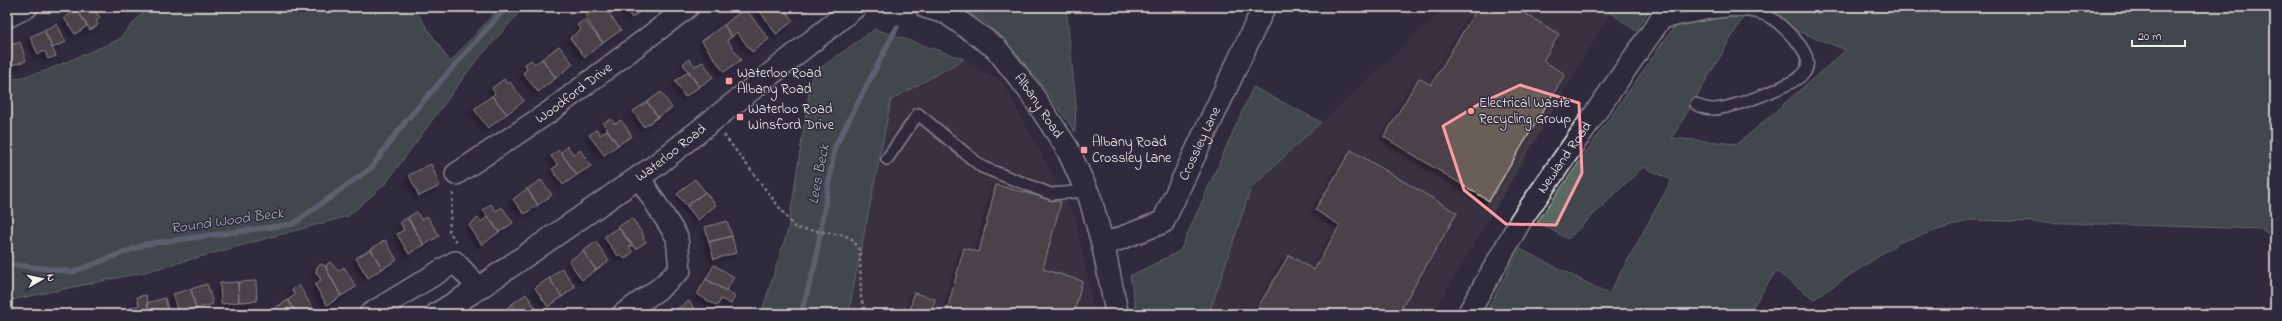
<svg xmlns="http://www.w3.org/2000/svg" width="2282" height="321" viewBox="0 0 2282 321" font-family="'Indie Flower',sans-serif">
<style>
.built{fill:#413a45}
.green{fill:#586a62;stroke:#a6aea5;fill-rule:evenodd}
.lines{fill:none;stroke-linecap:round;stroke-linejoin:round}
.stream{stroke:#939fa8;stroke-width:5.5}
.building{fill:#6a5e59;stroke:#f4f1e8;filter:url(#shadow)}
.service-casing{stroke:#f4f1e8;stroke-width:14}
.minor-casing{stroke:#f4f1e8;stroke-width:24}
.tertiary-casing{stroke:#f4f1e8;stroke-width:25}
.path{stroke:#f4f1e8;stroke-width:2.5;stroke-dasharray:3 3;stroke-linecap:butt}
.service{stroke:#2f2a3d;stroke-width:11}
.minor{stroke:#2f2a3d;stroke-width:21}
.tertiary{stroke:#2f2a3d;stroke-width:22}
.marked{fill:none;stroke:#ff9aa2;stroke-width:3;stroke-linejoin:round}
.poi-dot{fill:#ff9aa2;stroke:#2f2a3d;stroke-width:1.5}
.labels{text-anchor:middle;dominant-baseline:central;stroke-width:3;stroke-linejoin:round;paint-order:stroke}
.poi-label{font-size:14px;fill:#f4f1e8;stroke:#2f2a3d;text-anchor:start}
.street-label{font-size:14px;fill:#f4f1e8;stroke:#2f2a3d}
.water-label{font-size:15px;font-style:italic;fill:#acb3b8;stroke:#2f2a3d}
</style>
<defs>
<filter id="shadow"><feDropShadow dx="-3.5" dy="3.5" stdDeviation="2" flood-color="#0009"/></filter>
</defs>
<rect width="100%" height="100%" fill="#2f2a3d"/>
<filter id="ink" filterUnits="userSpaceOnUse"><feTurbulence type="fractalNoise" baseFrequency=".025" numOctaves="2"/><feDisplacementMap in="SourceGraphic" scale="8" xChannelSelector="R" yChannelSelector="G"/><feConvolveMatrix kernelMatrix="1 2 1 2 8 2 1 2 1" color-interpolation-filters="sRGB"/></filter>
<g filter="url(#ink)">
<path class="built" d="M1445,7H1603L1611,12L1433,314H1209L1251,188Z
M964,59L1003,83L1075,215L1095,314H848L891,100Z"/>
<path class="green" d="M148,7H413L450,62L500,7H524L472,66L386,183L348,216L145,272L7,301V81L45,71L118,40Z
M959,7H1066L1076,104L1075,132L1033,72L986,23Z
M1603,7H1651L1636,31Z
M1688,7H2275V240L2262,229L1969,220L1900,242L1814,299L1776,271L1748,314H1485L1520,249L1609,294L1672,180L1643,167L1568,239L1537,222ZM1747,11L1846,50L1738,144L1672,138Z
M875,29L964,59L891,100L848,314H761L788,230L812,74Z
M1253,87L1321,122L1251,188L1209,314H1137L1130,276L1180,251Z"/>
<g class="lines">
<path class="stream" d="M7,264L73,272L146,244L293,224L371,168L405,122L506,7
M801,314L815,264L835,147L897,27"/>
</g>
<path class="building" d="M81,7H93L100,18L96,21L98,25L90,30L77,10Z
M598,7H604L621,30L603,43L585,17Z
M624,7H646L632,18Z
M757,7H783L793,21L776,34Z
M800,7H811L804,13Z
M1478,7H1514L1559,34L1543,61L1565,74L1489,201L1384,137L1419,78L1431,85Z
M745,8L769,39L752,52L737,32L732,37L724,25Z
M77,10L87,26L75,34L64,18Z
M584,20L603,43L585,57L570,38L581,30L577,25Z
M57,24L66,42L52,48L44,30Z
M724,25L732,37L727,40L741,60L724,72L702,41Z
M44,30L56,56L48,59L45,51L38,54L30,37Z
M20,42L26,61L11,65L7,46Z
M559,46L573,64L556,78L542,59Z
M7,52L11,65L7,67Z
M542,59L556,78L538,92L523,73L527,70L525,64L531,60L535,64Z
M689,59L695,66L703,62L713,77L699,87L683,64Z
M689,71L699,87L685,97L675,81Z
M504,79L507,84L510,82L524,101L507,114L492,96L495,93L492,88Z
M661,92L672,108L658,117L647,102Z
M492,96L507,114L488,128L474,109Z
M647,102L658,117L644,127L633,111Z
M611,119L615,124L621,120L632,136L618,145L603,123Z
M597,129L600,135L607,130L618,145L604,155L589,135Z
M567,146L574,155L580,150L591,166L577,175L561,153Z
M559,150L577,175L563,185L552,169L558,165L551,156Z
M1351,150L1457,213L1398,314H1254L1289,255L1314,270L1340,225L1315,210Z
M431,164L440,186L419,196L409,175Z
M695,179L705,192L687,206L677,194Z
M541,180L552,195L538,205L527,189Z
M996,185L1061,202L1043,269L1082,281L1074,314H946L964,248L979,252Z
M527,189L538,205L524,214L513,199Z
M705,192L716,205L698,220L687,206Z
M491,204L496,211L502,207L513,223L499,232L483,210Z
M417,212L421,220L427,216L439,236L424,245L408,217Z
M488,217L499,232L482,245L469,225L478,218L481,222Z
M407,218L424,245L409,254L397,234L404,230L400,222Z
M632,218L644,236L643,238L646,242L636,249L618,227Z
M727,221L732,236L709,242L705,227Z
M618,227L632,246L629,247L633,252L625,259L620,254L618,256L604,237Z
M732,236L736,253L714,259L709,242Z
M385,240L397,260L382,269L371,249Z
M596,242L609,261L596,270L583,251Z
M371,249L382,269L368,278L356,258Z
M583,251L596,270L582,280L569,261Z
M330,262L338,271L344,267L356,287L341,296L326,268L327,264Z
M321,264L325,266L341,296L327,305L315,285L321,280L316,272L317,267Z
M714,265L734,277L726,291L706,279Z
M562,268L575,287L562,297L549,278Z
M549,278L562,297L548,307L535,288Z
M706,279L735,296L731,304L721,299L717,306L697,294Z
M256,281L257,301L239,302L238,282Z
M238,282L239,302L221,304L220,283Z
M207,284L213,304L196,309L191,289Z
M299,285L314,311L309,314H297L288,300L295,295L292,290Z
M191,289L196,309L178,314L173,294Z
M914,293L935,299L931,314H902L904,308L910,310Z
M526,294L539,313L538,314H520L512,304Z
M146,295L150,314H133L131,308L139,305L137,297Z
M165,298L169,314H150L147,303Z
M288,300L297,314H276L273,309Z
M689,301L698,314H678L675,310Z
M512,304L520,314H499Z
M675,310L678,314H669Z"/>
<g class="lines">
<g class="service-casing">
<path id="service" d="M1657,24C1689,18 1744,0 1773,19C1783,26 1791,35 1799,44C1805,52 1811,62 1805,72C1796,85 1730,109 1713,109C1707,109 1702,108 1696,104
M887,159L918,114L982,167L1051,194L1086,191"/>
</g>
<g class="minor-casing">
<g id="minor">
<path d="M7,17L27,7"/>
<path id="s1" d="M456,174L548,113L688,7"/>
<path d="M370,314L455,262L479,288"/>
<path d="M623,314L660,288L680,270L677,237L639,177"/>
<path id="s2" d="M1468,314L1521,220L1669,7"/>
</g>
</g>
<g class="tertiary-casing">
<g id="tertiary">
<path id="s3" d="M926,7L947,13L996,48L1029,90L1067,148L1090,198L1103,245L1117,314"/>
<path id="s4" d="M1103,245L1163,222L1264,7"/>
<path id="s5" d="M437,314L479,288L655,166L855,7"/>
</g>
</g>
<path class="path" d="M724,135L795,228L844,235L852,239L860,251L861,298L866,314
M453,193L449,231L457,243
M2274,314L2275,313"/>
<use href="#service" class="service"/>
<use href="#minor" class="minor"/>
<use href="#tertiary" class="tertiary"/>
</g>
</g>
<path d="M0 0H2282V321H0ZM1520,85L1579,103L1582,173L1556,225L1506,224L1464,190L1443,126L1481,103Z" fill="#2f2a3d" fill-opacity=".55" fill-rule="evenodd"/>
<path class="marked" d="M1520,85L1579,103L1582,173L1556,225L1506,224L1464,190L1443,126L1481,103Z"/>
<g class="poi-dot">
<rect x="725" y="77" width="8" height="8" rx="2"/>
<circle cx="1471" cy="111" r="4"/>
<rect x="736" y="113" width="8" height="8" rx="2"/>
<rect x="1080" y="146" width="8" height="8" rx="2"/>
</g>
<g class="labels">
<g class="poi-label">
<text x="737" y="73">Waterloo Road<tspan x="737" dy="16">Albany Road</tspan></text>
<text x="1479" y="103">Electrical Waste<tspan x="1479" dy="16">Recycling Group</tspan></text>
<text x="748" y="109">Waterloo Road<tspan x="748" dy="16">Winsford Drive</tspan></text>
<text x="1092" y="142">Albany Road<tspan x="1092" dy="16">Crossley Lane</tspan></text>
</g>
<g class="street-label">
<text stroke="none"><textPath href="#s1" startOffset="143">Woodford Drive</textPath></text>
<text stroke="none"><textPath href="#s3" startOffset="154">Albany Road</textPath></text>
<text stroke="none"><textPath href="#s4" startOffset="151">Crossley Lane</textPath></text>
<text stroke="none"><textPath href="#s5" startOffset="284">Waterloo Road</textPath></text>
<text stroke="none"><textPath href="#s2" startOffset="184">Newland Road</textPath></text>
</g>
<g class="water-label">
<text transform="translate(819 174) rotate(-79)">Lees Beck</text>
<text transform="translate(227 221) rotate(-8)">Round Wood Beck</text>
</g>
</g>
<rect width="2282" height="321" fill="none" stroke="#2f2a3d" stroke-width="24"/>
<rect x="12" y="12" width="2258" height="297" fill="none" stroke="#f4f1e8" stroke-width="1.5" filter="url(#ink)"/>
<g transform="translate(42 279) rotate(81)" stroke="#2f2a3d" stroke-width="3" paint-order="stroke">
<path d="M0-3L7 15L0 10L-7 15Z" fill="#f4f1e8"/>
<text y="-6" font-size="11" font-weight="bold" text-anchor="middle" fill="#f4f1e8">N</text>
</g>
<path d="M2132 40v6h53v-6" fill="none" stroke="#f4f1e8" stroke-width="2"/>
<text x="2138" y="40" font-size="12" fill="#f4f1e8" stroke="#2f2a3d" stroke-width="3" paint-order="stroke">20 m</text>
</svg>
